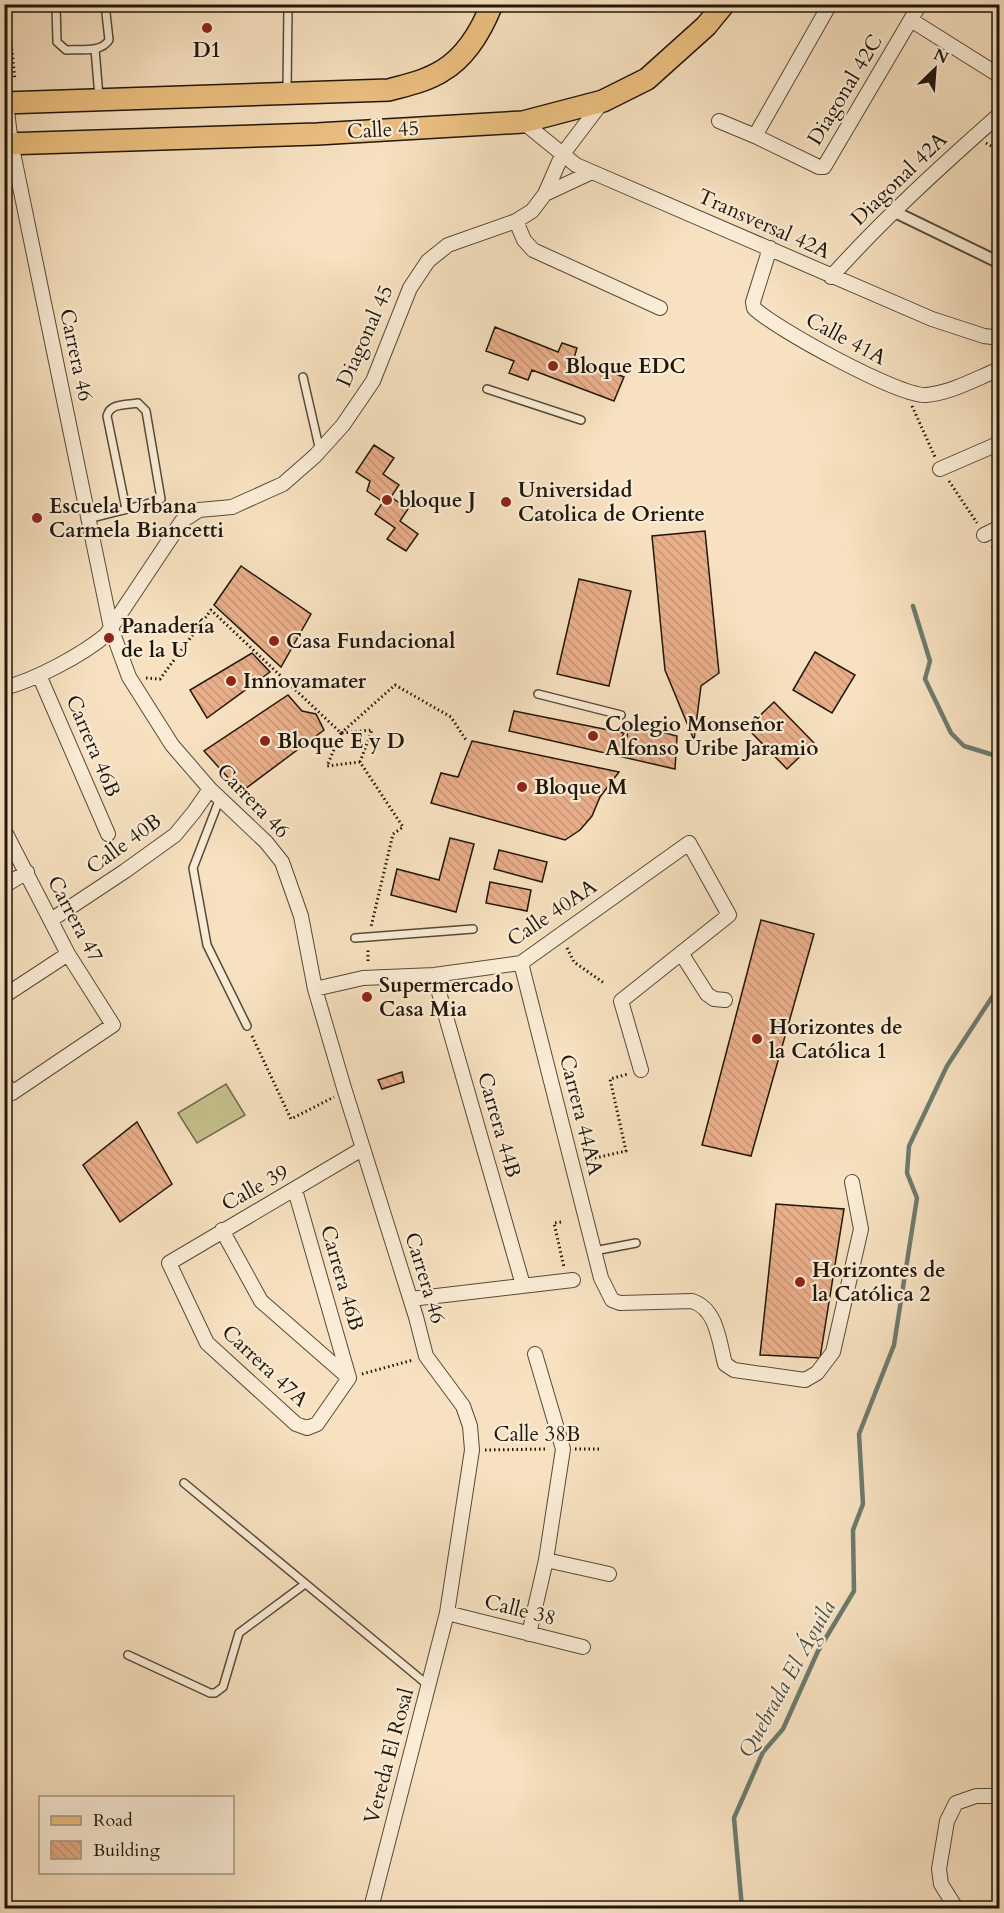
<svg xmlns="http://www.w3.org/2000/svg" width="1004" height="1913" viewBox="0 0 1004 1913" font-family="Cardo,serif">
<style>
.park{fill:#c4c18d;stroke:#726c4c;stroke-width:1.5}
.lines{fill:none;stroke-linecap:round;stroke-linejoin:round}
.stream{stroke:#6c7b6c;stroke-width:4.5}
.building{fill:url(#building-back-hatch);stroke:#21170b;stroke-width:1.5}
.service-casing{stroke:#564a38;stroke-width:10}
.pedestrian-casing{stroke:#564a38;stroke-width:14}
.minor-casing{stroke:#564a38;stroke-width:16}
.primary-casing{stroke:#21170b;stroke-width:24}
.path{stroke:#21170b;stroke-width:3;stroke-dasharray:1.5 3;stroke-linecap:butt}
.service{stroke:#faecd6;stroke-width:7}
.pedestrian{stroke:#faecd6;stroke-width:10}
.minor{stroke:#faecd6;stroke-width:14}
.primary{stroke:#ecc080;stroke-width:21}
.poi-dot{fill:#8f2418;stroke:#faecd6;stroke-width:2}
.labels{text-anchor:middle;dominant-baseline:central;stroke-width:4.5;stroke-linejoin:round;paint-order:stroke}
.poi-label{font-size:21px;font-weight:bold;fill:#21170b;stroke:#faecd6;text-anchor:start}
.street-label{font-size:21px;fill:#21170b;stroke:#faecd6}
.water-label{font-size:22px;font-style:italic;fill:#4d5143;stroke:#faecd6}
</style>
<defs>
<pattern id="building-back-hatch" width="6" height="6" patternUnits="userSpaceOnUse" patternTransform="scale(1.5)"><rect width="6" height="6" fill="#e9ae8a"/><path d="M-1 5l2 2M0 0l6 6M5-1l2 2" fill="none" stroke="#c89576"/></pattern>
</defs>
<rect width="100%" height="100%" fill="#f7e1c0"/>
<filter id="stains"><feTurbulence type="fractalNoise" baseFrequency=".00333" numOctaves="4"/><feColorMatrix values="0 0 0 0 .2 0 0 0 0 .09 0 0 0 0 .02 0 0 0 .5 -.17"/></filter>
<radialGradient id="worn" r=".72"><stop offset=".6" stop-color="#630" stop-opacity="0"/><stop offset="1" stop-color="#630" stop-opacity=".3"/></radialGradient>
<path class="park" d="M226,1084L245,1115L197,1143L178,1113Z"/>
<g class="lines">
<path class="stream" d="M913,606L930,661L925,679L951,733L964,746L1000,757
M742,1908L734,1818L763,1752L783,1729L818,1651L854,1591L853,1530L863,1504L859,1434L894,1345L917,1198L907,1173L909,1146L947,1066L998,988L996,935L1000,923"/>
</g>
<path class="building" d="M495,327L558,352L562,343L577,348L574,358L624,377L614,401L532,370L528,380L509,373L514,361L486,351Z
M374,445L394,458L383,474L399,485L391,497L408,509L400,521L418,534L406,551L387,539L395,528L375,514L383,502L367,491L370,481L356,472Z
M705,531L719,673L701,686L694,740L665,670L652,536Z
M241,566L311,614L281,667L214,605Z
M579,579L631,591L609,686L557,674Z
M815,652L855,675L832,713L793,690Z
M252,653L270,672L207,718L190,690Z
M288,695L302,711L316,714L324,730L241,792L204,751Z
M774,702L814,743L787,769L747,728Z
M514,711L624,733L622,737H627L629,724L677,736L675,769L509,731Z
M472,741L619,772L600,797L592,816L580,830L565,840L431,803L441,773L458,777Z
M450,838L474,844L456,912L391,895L397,869L439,880Z
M499,850L547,862L542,882L494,869Z
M490,882L531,890L527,911L486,903Z
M761,920L814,934L751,1156L702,1145Z
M402,1072L404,1082L382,1089L378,1080Z
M137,1122L172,1184L120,1222L83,1165Z
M776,1204L844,1209L820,1358L760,1355Z"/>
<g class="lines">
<g class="service-casing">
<path id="service" d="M56,4L57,42L66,50C80,49 101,53 109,40L105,4
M95,49L99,97
M287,90L288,7
M303,377L320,451
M487,389L581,420
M89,519C113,512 137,508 161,499L146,411L138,403C126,405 110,403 107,416L126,509
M538,694L621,715
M220,798L193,868L207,945L247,1026
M355,938L473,929
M594,1251L636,1243
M184,1483L429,1686
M128,1655L210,1693H215L223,1687L239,1633L305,1584"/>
</g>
<g class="pedestrian-casing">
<path id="pedestrian" d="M895,212L1000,263"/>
</g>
<g class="minor-casing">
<path id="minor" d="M911,20L1000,76
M4,88L11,143L111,628L129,677L172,745L210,789L266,842L282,862L301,916L315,989L344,1088L416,1317L426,1356L463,1406L470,1426L472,1450L447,1613L371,1908
M719,121L755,136L819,167H824L920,4
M523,122L576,165L932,319L984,336L1000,338
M755,136L830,4
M545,194L592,172
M516,221L524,240L533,250L660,308
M770,248L753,302L754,308C774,328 900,397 926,395C951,393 977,378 1000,369
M831,277C883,219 941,166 1000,114
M940,469L1000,443
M984,535L1000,527
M39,675L108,834
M4,688C35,680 82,655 106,635L182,521L199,510L232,507L283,484L315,456L343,425L373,381L410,288L428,261L448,245L516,221L532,211L545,194L562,155L603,101
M4,830L68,954L113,1025L12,1093L4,1082
M4,886L27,872
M51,920L125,871L175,835L194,812L210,789
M681,953L707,994L714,999L725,1000
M521,963L601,1278L612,1300L620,1303L692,1301C717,1309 719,1341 725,1364L734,1370L805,1380L817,1373L833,1352L861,1229L852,1182
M434,975L523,1285
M315,989L363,978L434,975L521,963L689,843L729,915L621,1001L641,1070
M4,996L68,954
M295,1190L349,1378
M222,1230L261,1301L349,1378
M411,1299L573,1280
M349,1378L317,1424L307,1428L296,1424L207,1343L169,1263L362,1149
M546,1560L609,1574
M447,1613L583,1647
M529,1634L546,1560L563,1449L535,1354
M956,1908L941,1884L939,1869L947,1821L956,1803L976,1796H1000"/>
</g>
<g class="primary-casing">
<path id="primary" d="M4,103L389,90C407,85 426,81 442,71C466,57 482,29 492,4
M4,144L317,134L523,122L603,101L647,79L706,26L724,4"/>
</g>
<path class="path" d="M7,4L15,80
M986,143L1000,151
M912,406L935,457
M949,481L977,523
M992,546L1000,557
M146,678L160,679L211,610L341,733L327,766L360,762L403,827L393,834L371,927
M341,733L395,685L451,717L466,740
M342,733L372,730L360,762
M567,948L574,962L604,983
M368,961V948
M252,1036L291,1119L334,1097
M586,1160L626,1151L610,1079L628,1074
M561,1222L554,1223L564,1267
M362,1374L413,1360
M575,1449H602
M485,1450L548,1449"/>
<use href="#service" class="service"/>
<use href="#pedestrian" class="pedestrian"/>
<use href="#minor" class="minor"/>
<use href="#primary" class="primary"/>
</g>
<g class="poi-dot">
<circle cx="207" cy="28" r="6"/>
<circle cx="553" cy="366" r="6"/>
<circle cx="387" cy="500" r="6"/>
<circle cx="506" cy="502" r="6"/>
<circle cx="37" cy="518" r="6"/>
<circle cx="109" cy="638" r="6"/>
<circle cx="274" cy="641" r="6"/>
<circle cx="231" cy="681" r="6"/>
<circle cx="593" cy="736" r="6"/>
<circle cx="265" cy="741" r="6"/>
<circle cx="522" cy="787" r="6"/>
<circle cx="367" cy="997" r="6"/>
<circle cx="757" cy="1039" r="6"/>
<circle cx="800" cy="1282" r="6"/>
</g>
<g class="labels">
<g class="poi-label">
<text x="207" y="50" text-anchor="middle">D1</text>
<text x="565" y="366">Bloque EDC</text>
<text x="518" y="490">Universidad<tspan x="518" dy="24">Catolica de Oriente</tspan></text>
<text x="399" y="500">bloque J</text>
<text x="49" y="506">Escuela Urbana<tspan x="49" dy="24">Carmela Biancetti</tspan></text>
<text x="121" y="626">Panadería<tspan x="121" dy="24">de la U</tspan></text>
<text x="286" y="641">Casa Fundacional</text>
<text x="243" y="681">Innovamater</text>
<text x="605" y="724">Colegio Monseñor<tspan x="605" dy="24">Alfonso Uribe Jaramio</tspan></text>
<text x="277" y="741">Bloque E y D</text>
<text x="534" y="787">Bloque M</text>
<text x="379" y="985">Supermercado<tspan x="379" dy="24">Casa Mia</tspan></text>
<text x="769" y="1027">Horizontes de<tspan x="769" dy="24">la Católica 1</tspan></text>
<text x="812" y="1270">Horizontes de<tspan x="812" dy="24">la Católica 2</tspan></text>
</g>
<g class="street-label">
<text transform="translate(845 90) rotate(-59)">Diagonal 42C</text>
<text transform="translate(383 130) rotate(-3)">Calle 45</text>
<text transform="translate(899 179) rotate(-44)">Diagonal 42A</text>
<text transform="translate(764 224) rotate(24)">Transversal 42A</text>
<text transform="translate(365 336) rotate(-66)">Diagonal 45</text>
<text transform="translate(846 339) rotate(28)">Calle 41A</text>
<text transform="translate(76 355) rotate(78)">Carrera 46</text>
<text transform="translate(93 746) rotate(67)">Carrera 46B</text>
<text transform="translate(253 801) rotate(46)">Carrera 46</text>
<text transform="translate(124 844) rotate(-36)">Calle 40B</text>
<text transform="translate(552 913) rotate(-34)">Calle 40AA</text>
<text transform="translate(75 919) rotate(62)">Carrera 47</text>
<text transform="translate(581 1115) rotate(76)">Carrera 44AA</text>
<text transform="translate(499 1125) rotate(74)">Carrera 44B</text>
<text transform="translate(255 1188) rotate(-29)">Calle 39</text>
<text transform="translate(342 1278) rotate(74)">Carrera 46B</text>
<text transform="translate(425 1278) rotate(73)">Carrera 46</text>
<text transform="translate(265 1366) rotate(43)">Carrera 47A</text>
<text x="537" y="1434">Calle 38B</text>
<text transform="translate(520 1610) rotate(14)">Calle 38</text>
<text transform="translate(389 1756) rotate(-75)">Vereda El Rosal</text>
</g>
<g class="water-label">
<text transform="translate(787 1679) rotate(-61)">Quebrada El Águila</text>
</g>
</g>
<rect width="1004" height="1913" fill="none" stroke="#f7e1c0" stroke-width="24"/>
<rect x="6" y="6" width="992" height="1901" fill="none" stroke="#21170b" stroke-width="3"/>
<rect x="12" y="12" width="980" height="1889" fill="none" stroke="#21170b" stroke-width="1.5"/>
<rect x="39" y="1796" width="195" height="78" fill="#faecd6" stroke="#a39785" stroke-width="1.5"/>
<rect x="51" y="1816" width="30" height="9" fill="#ecc080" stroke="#a39785" stroke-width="1.5"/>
<text x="93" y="1826" font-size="18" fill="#21170b">Road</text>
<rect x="51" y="1841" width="30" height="18" fill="url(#building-back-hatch)" stroke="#a39785" stroke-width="1.5"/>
<text x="93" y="1856" font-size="18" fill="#21170b">Building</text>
<g transform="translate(935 69) rotate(25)" stroke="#faecd6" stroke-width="4.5" paint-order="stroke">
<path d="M0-4.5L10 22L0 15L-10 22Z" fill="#21170b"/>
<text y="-9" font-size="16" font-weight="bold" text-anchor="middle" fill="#21170b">N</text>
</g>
<rect width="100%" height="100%" filter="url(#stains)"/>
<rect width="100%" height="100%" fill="url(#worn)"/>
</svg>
